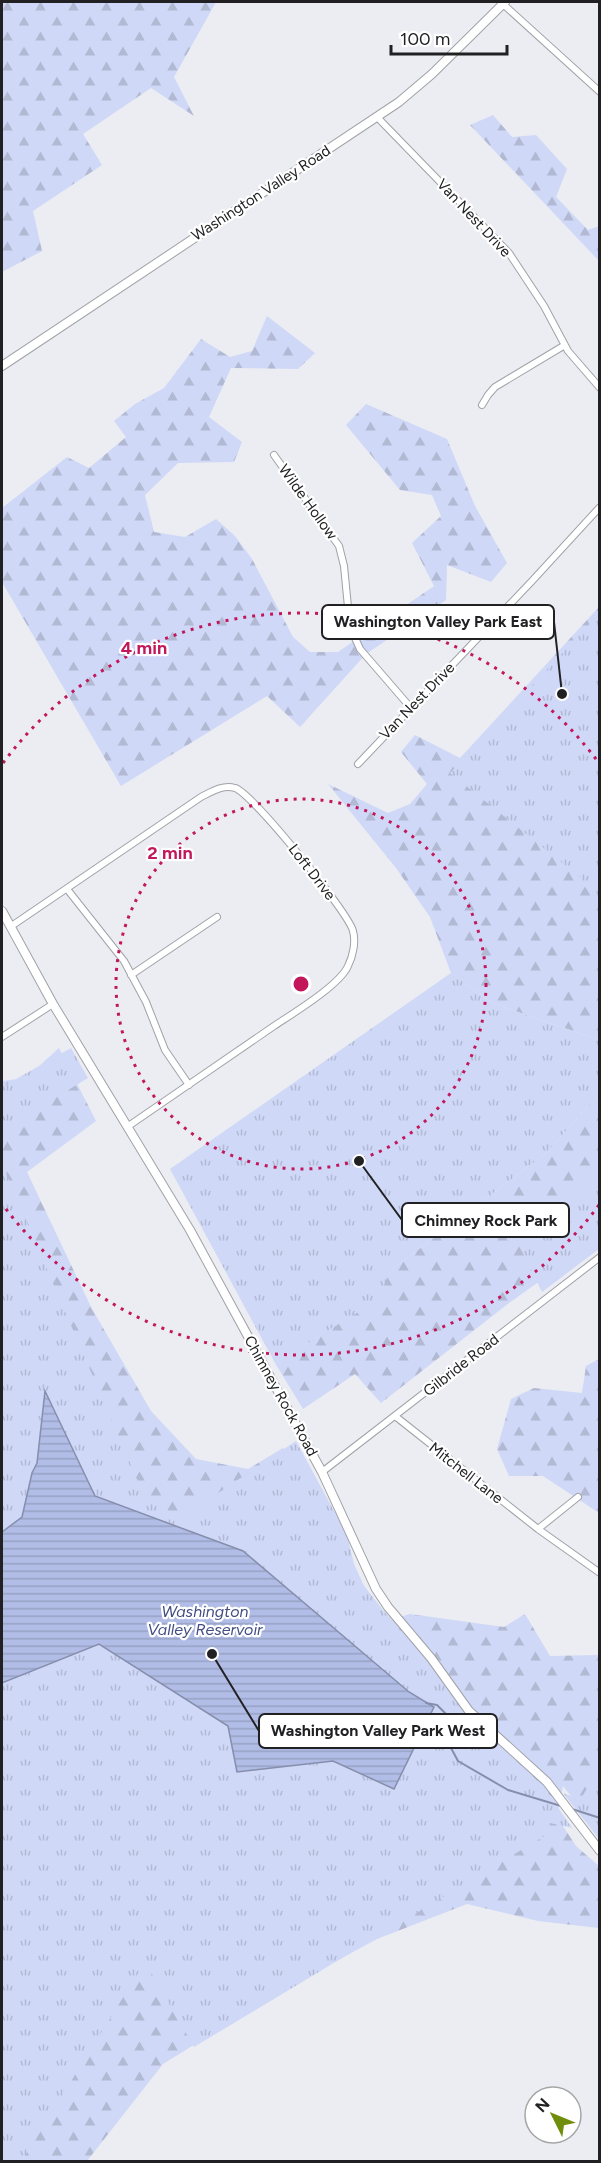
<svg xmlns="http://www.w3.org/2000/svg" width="601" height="2163" viewBox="0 0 601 2163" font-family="Figtree,sans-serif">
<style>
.forest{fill:url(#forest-firs)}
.park{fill:url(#park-tufts)}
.water{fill:url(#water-rules);stroke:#868eac;stroke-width:1.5}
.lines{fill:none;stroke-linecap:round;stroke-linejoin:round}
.stream{stroke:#868eac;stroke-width:2}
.minor-casing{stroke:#a0a2a7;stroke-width:8}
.tertiary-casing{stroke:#a0a2a7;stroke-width:10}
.minor{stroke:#fff;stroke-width:6}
.tertiary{stroke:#fff;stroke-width:8}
.ring{fill:none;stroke:#c2185b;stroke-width:3;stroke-dasharray:3 6}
.labels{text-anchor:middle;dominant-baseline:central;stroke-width:4.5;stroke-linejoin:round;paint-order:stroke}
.street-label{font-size:15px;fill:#212123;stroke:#fff}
.water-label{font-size:16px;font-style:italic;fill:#414d83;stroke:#fff}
.centre{fill:#c2185b;stroke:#fff;stroke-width:3}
.ring-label{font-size:18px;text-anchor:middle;font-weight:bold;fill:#c2185b;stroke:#fff;stroke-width:4.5;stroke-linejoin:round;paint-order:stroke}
.leader{fill:none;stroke:#212123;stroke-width:2}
.callout-dot{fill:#212123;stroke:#fff;stroke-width:2}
.callout{fill:#fff;stroke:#212123;stroke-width:2}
.callout-label{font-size:16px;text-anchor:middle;font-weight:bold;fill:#212123}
</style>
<defs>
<pattern id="forest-firs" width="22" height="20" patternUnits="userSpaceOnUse" patternTransform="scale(1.5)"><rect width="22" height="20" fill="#cfd8f7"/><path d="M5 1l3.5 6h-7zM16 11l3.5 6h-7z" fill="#b1b9d3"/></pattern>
<pattern id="park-tufts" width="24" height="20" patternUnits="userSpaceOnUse" patternTransform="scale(1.5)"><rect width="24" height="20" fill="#cfd8f7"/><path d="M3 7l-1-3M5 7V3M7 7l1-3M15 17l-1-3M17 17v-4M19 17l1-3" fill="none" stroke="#b1b9d3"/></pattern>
<pattern id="water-rules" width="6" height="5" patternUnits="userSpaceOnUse" patternTransform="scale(1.5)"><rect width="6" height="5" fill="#b1bde6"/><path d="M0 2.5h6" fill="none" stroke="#98a2c5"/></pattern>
</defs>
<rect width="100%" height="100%" fill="#ebedf2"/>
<path class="forest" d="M2,2H216L174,77L194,116L151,88L83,134L102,165L33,211L42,251L2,272Z
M493,115L512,137L536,135L567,169L556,197L588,230L599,226V261L470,125Z
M267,316L315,353L298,369L231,368L209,417L242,442L234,462L178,463L145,495L154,532L185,537L216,519L235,536L252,559L293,637L310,652H338L434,586L412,543L441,516L432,495L400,490L346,425L366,404L447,439L475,506L507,563L491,582L447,565L446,600L366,654L300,727L267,696L121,786L2,582V508L67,457L89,468L126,437L114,421L135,404L164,388L201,339L230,357L252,351Z
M599,607V1040L492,1003L451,973L430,917L396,868L328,784L388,813L410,804L427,784L401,752L415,735L460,758Z
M59,1048L96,1121L27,1172L91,1307L151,1411L196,1459L248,1469L283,1448L318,1491L357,1577L390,1620L410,1614L504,1627L525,1614L550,1656L599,1655V1832L563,1786L557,1817L576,1846L599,1866V1928L538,1921L467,1904L377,1939L281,1991L163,2064L87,2161H2V1081L26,1078Z
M599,1094V1239L509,1303L381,1403L355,1374L303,1409L275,1363L377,1300L390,1271L546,1153Z
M599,1359V1513L543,1476H509L497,1449L511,1399L534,1388L582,1393L586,1366Z"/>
<path class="park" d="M599,614V905L580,877L450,773Z
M451,973L492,1003L599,1040V1094L546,1153L390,1271L378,1300L275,1363L170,1169Z
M71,1048L88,1078L2,1130V1087Z
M2,1164L139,1484L158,1508L185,1515L296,1441L347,1535L354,1564L364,1586L383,1610L435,1668L463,1711L544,1787L572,1828L550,1823L548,1834L194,2047L145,1962L21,2162L2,2161Z
M599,1172V1249L542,1292L516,1238Z
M599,1769V1839L563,1793L580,1800Z"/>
<path class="water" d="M45,1391L95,1496L243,1551L409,1692L434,1707L394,1789L333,1761L237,1772L228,1726L99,1644L2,1683V1532L22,1517L32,1473L37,1463Z"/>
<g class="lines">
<path class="stream" d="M426,1703L437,1705L446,1714L451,1748L458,1761L508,1790L561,1806
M572,1809L600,1818"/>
<g class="minor-casing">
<path id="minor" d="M503,4L600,92
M377,117L509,253L544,306L568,351L600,388
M482,405L488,395L495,387L565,345
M274,455L339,546L344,566L348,607L355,638L360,649L411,708
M358,764L532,581L600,507
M67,889L124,961L146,1002L165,1050L189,1085
M10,927L201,797C211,792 223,784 235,788C251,792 349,913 353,931C356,942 353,956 348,966C340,985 292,1014 274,1026C225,1060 176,1093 127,1127
M131,975L217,917
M2,1037L53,1004
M395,1416L538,1529L600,1573
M322,1472L600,1257
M538,1529L578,1497"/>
</g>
<g class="tertiary-casing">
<path id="tertiary" d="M2,366L399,102L432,74L505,2
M2,911L53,1004L190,1230L322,1472L376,1589L388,1607L431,1658L469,1711L547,1782L600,1851"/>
</g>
<use href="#minor" class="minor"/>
<use href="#tertiary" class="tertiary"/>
</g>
<g class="ring">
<circle cx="301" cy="984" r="185"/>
<path d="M599 1205A371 371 0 0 1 3 1205M3 763A371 371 0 0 1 599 763"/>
</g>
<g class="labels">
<g class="street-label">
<text transform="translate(261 193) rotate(-33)">Washington Valley Road</text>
<text transform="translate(474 218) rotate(47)">Van Nest Drive</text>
<text transform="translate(308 502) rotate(54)">Wilde Hollow</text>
<text transform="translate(417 701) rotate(-46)">Van Nest Drive</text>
<text transform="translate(312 872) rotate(52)">Loft Drive</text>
<text transform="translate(461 1365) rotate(-38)">Gilbride Road</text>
<text transform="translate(281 1396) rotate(61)">Chimney Rock Road</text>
<text transform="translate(466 1473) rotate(38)">Mitchell Lane</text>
</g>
<g class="water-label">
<text x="205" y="1611">Washington<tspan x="205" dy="18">Valley Reservoir</tspan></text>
</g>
</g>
<circle cx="301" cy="984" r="9" class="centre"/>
<g class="ring-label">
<text x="144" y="654">4 min</text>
<text x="170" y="859">2 min</text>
</g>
<path class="leader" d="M562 694L554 622M359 1161L402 1220M212 1654L259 1731"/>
<g class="callout-dot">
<circle cx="562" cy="694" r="6"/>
<circle cx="359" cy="1161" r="6"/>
<circle cx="212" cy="1654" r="6"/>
</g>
<g class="callout">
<rect x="322" y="605" width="232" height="34" rx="6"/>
<rect x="402" y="1203" width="167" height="34" rx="6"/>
<rect x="259" y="1714" width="238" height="34" rx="6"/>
</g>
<g class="callout-label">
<text x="438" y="627">Washington Valley Park East</text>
<text x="486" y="1226">Chimney Rock Park</text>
<text x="378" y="1736">Washington Valley Park West</text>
</g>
<rect width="601" height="2163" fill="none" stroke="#212123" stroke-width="6"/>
<g transform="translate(553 2115) rotate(313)"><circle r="28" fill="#ffffff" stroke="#a6a6a7" stroke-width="1.5"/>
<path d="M0-4.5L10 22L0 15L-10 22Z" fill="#708d0b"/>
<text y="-9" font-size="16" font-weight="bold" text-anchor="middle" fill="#212123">N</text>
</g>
<path d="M391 45v9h116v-9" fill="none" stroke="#212123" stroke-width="3"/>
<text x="400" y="45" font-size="18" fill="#212123" stroke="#ffffff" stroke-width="4.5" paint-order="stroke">100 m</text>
</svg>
